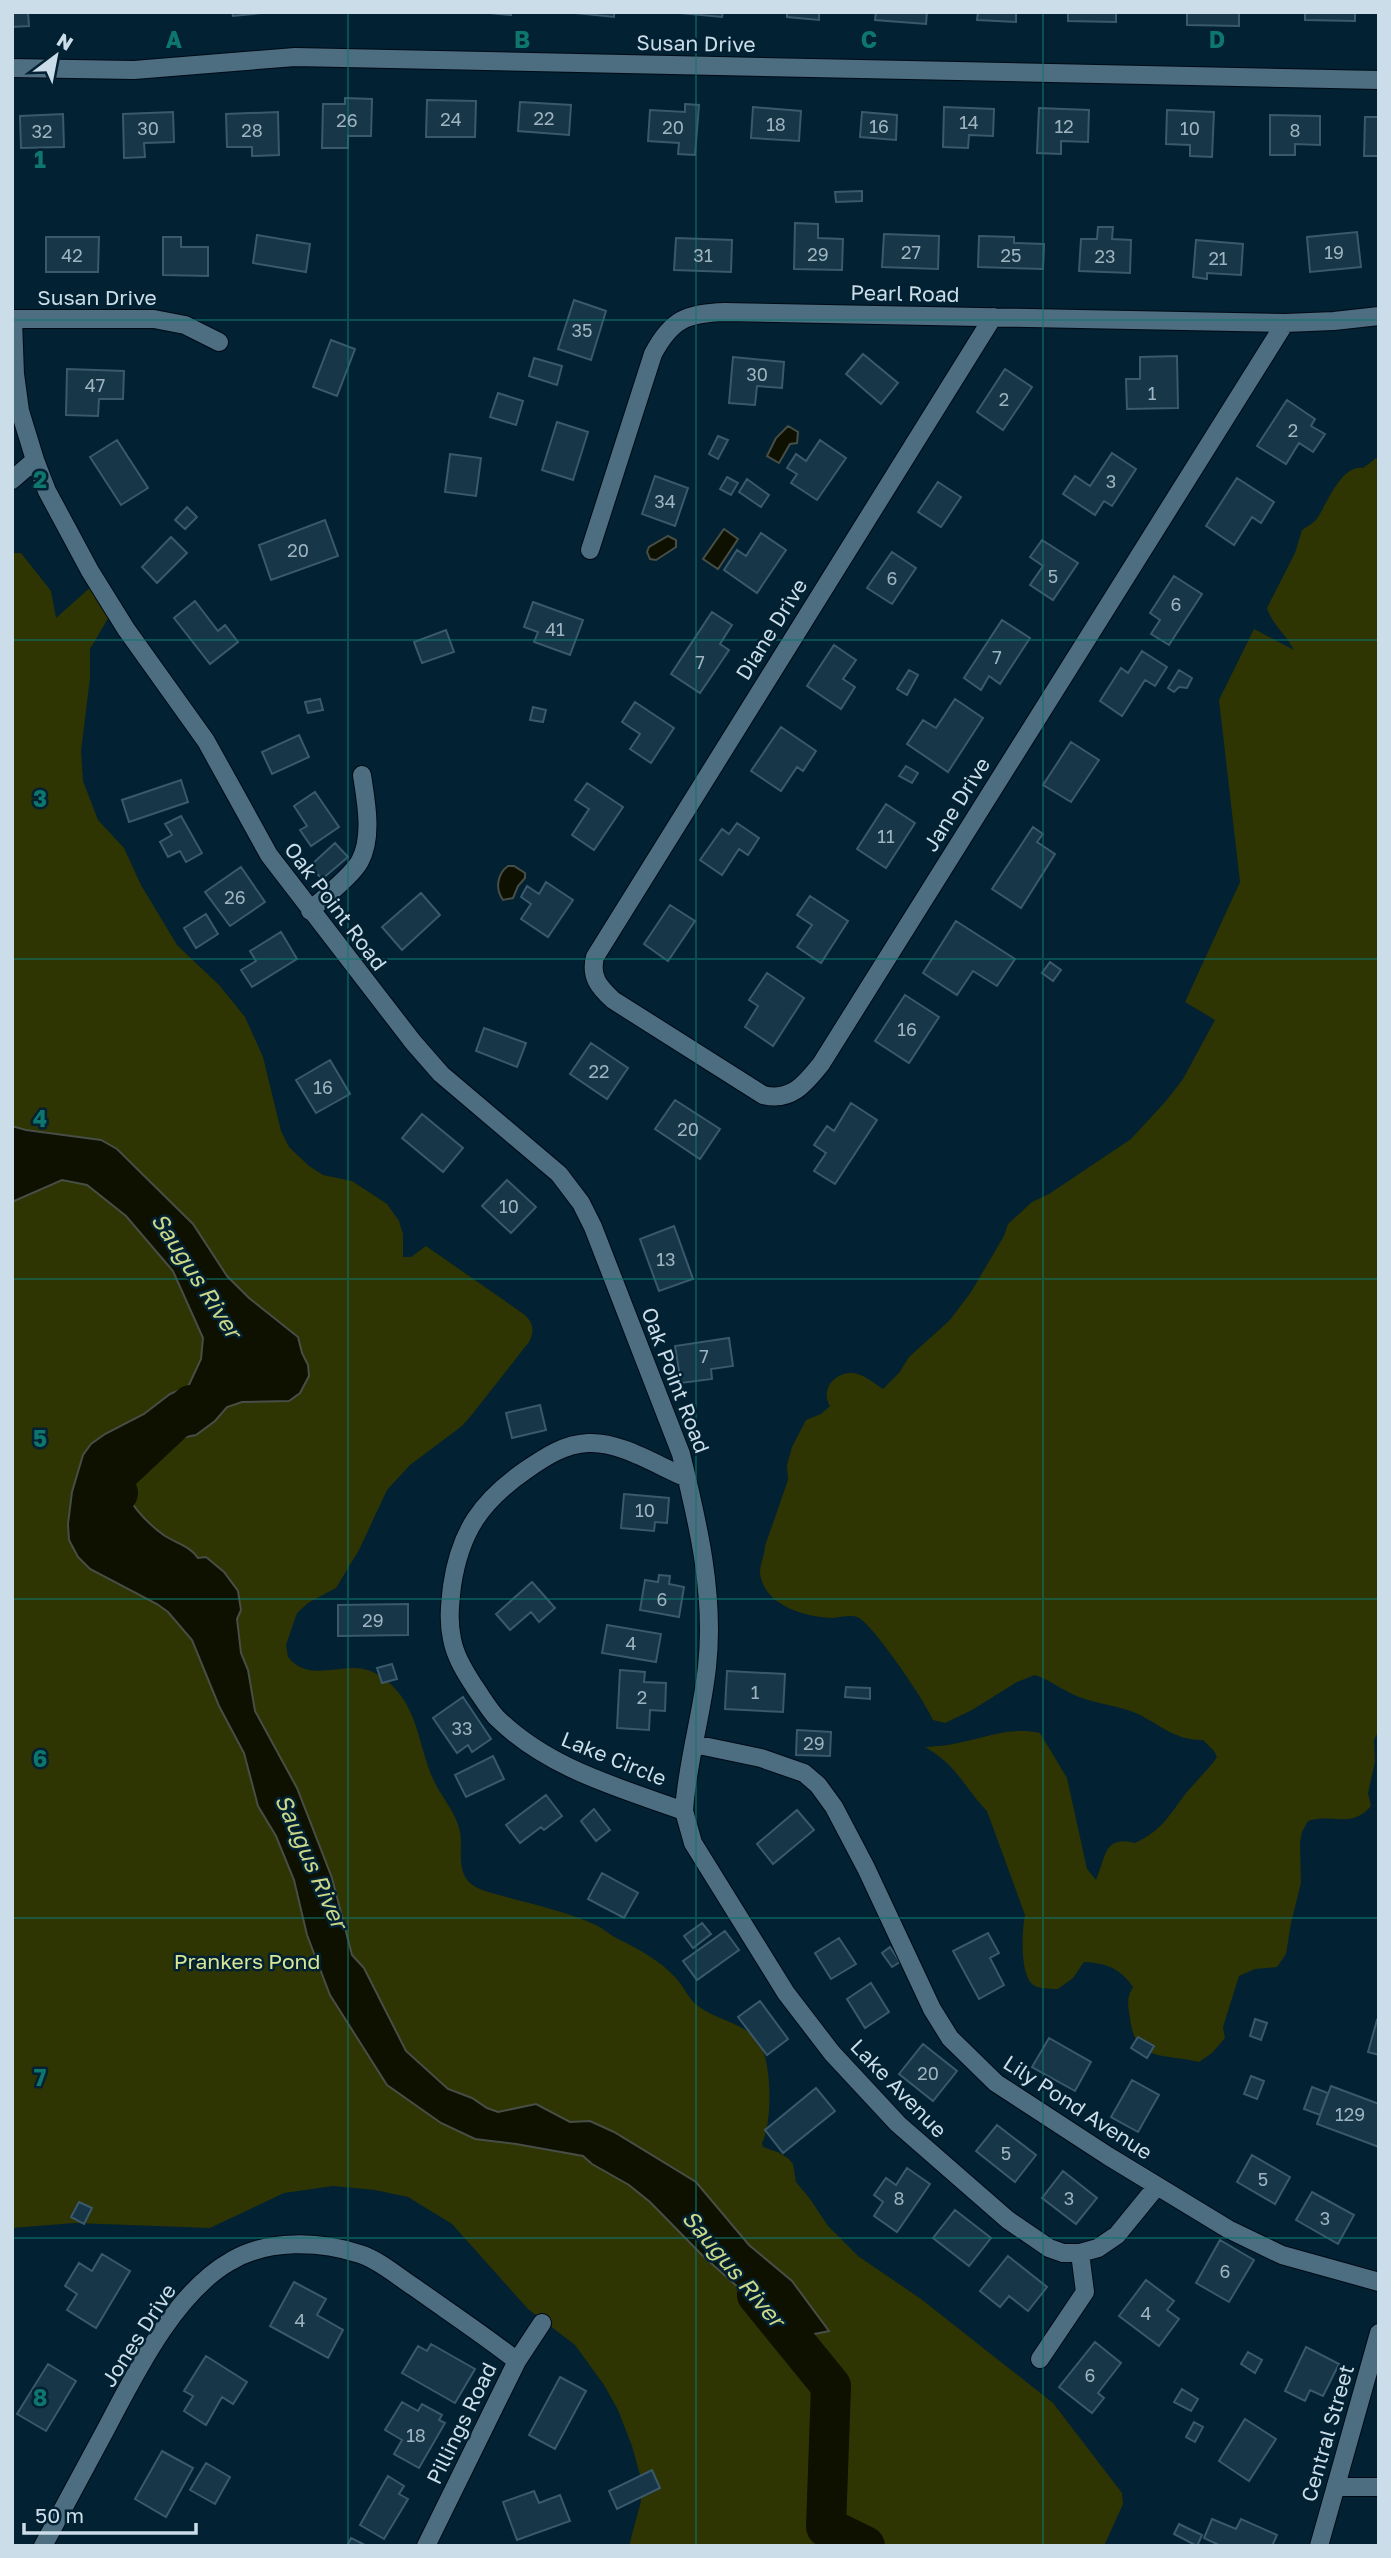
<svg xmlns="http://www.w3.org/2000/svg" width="1391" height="2558" viewBox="0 0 1391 2558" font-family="'Golos Text',sans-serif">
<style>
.green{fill:#2f3403}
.water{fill:#0e1000;stroke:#474e46;stroke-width:2}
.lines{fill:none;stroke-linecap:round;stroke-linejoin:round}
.river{stroke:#0e1000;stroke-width:40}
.building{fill:#173648;stroke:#3a596c;stroke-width:2}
.street-casing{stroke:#000a16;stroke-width:20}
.secondary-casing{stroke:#000a16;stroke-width:20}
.street{stroke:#4d6d81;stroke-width:18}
.secondary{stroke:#4d6d81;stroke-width:18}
.grid{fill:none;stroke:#0f766e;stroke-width:2;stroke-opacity:0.55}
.labels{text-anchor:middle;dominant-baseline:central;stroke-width:5;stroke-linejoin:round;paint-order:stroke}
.number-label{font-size:18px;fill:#9eb3c0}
.street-label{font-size:21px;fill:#cbdde8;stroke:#022132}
.park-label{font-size:21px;fill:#d9e694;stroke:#022132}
.water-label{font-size:23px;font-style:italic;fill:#cbd787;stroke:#022132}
.grid-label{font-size:23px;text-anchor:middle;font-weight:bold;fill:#0f766e;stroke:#022132;stroke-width:5;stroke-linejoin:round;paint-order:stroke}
</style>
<rect width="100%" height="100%" fill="#022132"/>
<path class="green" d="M1379,456V1631L1377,1657L1379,1665V1730L1374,1740L1375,1762L1368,1793L1371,1806C1352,1829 1332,1813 1308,1821L1302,1832L1300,1843L1301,1883L1291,1923L1286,1954L1277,1967L1255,1969L1239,1976L1223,2027L1225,2038L1212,2053L1199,2062C1166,2053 1135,2064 1130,2018C1128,2005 1126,1999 1133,1987C1120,1968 1106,1963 1084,1962L1073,1978L1058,1989C1051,1989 1041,1989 1035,1986C1019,1978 1022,1930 1025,1915L987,1811C962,1785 958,1766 925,1747C934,1746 944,1746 953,1744C982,1739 1010,1726 1040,1733L1067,1778L1087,1869L1096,1880C1106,1858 1103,1835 1135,1843C1164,1829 1168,1816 1187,1792C1197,1780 1208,1770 1217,1757L1214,1751L1203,1740C1177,1741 1160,1725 1138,1714C1120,1706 1103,1705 1085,1699C1067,1694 1053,1681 1035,1675L1017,1682L972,1710L945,1723L933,1720C927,1704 871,1621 857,1617C850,1614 838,1618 830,1618C803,1617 762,1604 760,1572C760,1563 765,1555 765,1546L788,1480L787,1465L792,1447L806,1420L821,1414L830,1406C820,1390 834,1372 853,1373C864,1374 875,1384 883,1389L899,1373L909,1357L950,1320L971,1292L1004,1236L1008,1224L1032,1202L1049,1194L1131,1139L1166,1101L1183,1079L1215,1020L1185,1002L1240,882L1219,700L1254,629L1294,650C1286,634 1273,626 1267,608L1295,553L1302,530C1306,527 1312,524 1316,520C1327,505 1340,465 1363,468Z
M12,553H21L51,591L56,618L93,585L110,615L90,649V678L81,751L83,781L98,820L124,848L141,885L177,945L219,985L245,1017L263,1057L281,1131L289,1147L309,1166L323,1175L352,1181L387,1204L399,1221L403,1234V1257H411L426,1246L525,1315C533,1323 535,1331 529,1342L470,1417L462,1426L410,1465L387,1490L359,1550L336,1588L308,1603L297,1613L286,1645L288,1657C306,1679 329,1668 353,1668C370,1667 388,1679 398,1692C419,1716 421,1757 436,1785C444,1800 457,1815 460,1832C463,1848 456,1870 470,1883C478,1890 489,1892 499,1895C531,1904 565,1911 596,1925C604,1929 610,1935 618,1939C639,1949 659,1960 675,1977C684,1986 688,1999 698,2006C715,2019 738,2022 754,2036C773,2051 773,2123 762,2143L763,2147L780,2153L789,2159L793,2164L796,2182L810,2199L828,2226L858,2256L921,2299L1053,2403L1122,2493L1123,2504L1104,2546H629L641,2501L640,2475L632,2446L618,2410L604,2385L575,2345L528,2309L452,2224L408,2197L375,2190L333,2186L284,2193L210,2228L75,2223L12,2228Z"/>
<path class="water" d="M788,426L798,432L797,443L790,444L779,463L767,456L776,438Z
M724,529L738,539L718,569L703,559Z
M668,536L676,540V547L656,560L650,559L647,552L649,547Z
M508,866H514L525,873V878L518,886L513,898L503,900C495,889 497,874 508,866Z
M12,1126L26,1130L101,1140L117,1149L193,1224L227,1276L249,1298L298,1337L302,1353L308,1365L309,1376L300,1393L289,1401L242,1402L227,1407L215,1421L196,1435L176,1439L168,1437L157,1438L141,1451L136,1458L126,1494C136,1511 148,1524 165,1536C178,1544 190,1546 198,1558L206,1557L224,1572L238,1591L241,1610L237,1619L241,1653L248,1670L255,1711L297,1788L332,1878L352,1955L364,1968L406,2051L448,2089L472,2098L487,2108L498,2112L536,2104L570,2122L590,2121L614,2132L696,2182L749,2245L792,2281L829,2331L776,2342L768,2314L702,2255L650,2202L629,2185L592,2164L583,2156L516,2144L475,2139L441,2123L387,2085L330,1995L307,1935L294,1880L276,1836L258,1806L244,1753L219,1706L192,1640L168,1612L157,1604L90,1569L78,1557L69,1540L68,1524L72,1492L83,1455L91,1444L105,1434L144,1414L170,1394L188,1387L201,1359L203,1338L173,1271L126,1216L87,1185L62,1180L12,1202Z"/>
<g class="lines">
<path class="river" d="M118,1493L109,1482L191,1405
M757,2295L831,2386L826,2527L865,2546"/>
</g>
<path class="building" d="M12,12H28L29,26L12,27Z
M232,12H272L233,16Z
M479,12H511V15Z
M565,12H614V17Z
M669,12H723L722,17Z
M787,12H830L819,13V20L787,17Z
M876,12H927L926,24L875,20Z
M978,12H1016V22L977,20Z
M1068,12H1116V22L1068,21Z
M1187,12H1239V26L1187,25Z
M1305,12H1355V21L1305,20Z
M345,98L372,99L371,136H348V148H322L323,104H345Z
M427,100L476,101L475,137H426Z
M520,102L571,105L569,135L518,131Z
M685,104L699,105L695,155L678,154L679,143L648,141L650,110L685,112Z
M753,107L801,111L799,141L751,138Z
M944,107L994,109L993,136L969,135L968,148L943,147Z
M1039,108L1089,110L1088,142L1061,141V154L1037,153Z
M1167,110L1214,112L1212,157L1190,156V145L1166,144Z
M173,112L174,142L144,143L145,157L124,158L123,114Z
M278,112L279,155L252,156V147H227L226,114Z
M862,112L897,115L896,140L860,137Z
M63,114L64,147L21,148L20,116Z
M1270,115L1320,116V145L1295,144V155H1270Z
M1365,117H1379V156H1364Z
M862,191V201L836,202L835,192Z
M795,223L818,224V238L843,239L842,270L794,269Z
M1098,227H1113L1112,239L1131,240L1130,273L1079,271L1081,239H1097Z
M1357,232L1361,267L1310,272L1307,237Z
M884,234L939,236L938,269L882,267Z
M257,235L310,244L306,272L253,263Z
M979,236L1014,237V243L1044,244L1043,269L978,267Z
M46,237H99L98,272H46Z
M163,237H181V247H208V276L163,275Z
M676,238L732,240L731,272L674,270Z
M1196,240L1243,244L1241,275L1207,273V279L1193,277Z
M574,300L606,311L591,360L558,349Z
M331,340L355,349L337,396L313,387Z
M863,354L898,383L881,404L846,374Z
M1177,356L1178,408L1127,409L1126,379H1140V357Z
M733,357L784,362L782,388L757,386L755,405L729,403Z
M534,358L562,366L557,385L529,376Z
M67,369L124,371L123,399H99L98,416L66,415Z
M1005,369L1032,387L1003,430L977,412Z
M498,393L523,401L516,425L490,417Z
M1287,400L1315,419L1311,426L1325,434L1313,452L1299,443L1286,464L1257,446Z
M557,422L588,432L573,480L542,470Z
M718,436L728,440L718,459L709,454Z
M117,440L148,488L121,505L90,457Z
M820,440L846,458L817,500L791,483L797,474L787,468L796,454L806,461Z
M1112,453L1136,469L1112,506L1104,501L1095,515L1063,494L1075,476L1090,486Z
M450,454L481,458L476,496L445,492Z
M655,476L688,488L675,526L642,514Z
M727,477L738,483L731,495L720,489Z
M1237,478L1274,502L1261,523L1252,517L1234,545L1206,526Z
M747,479L769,495L761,507L739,492Z
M938,482L961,497L941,527L918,512Z
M187,507L197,517L185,529L175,520Z
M325,520L338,556L271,580L259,545Z
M761,533L786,550L757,593L724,570L737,550L746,556Z
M171,537L187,553L157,583L142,567Z
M1042,540L1078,563L1053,600L1030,585L1043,566L1030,557Z
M892,552L916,568L892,604L867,588Z
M1174,576L1202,594L1169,645L1151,634L1160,620L1150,613Z
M195,601L218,631L225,625L238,642L210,664L174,618Z
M533,602L583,620L570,655L534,642L538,632L524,627Z
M712,612L732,625L720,644L729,650L700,693L671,674Z
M1002,620L1030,638L1000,684L989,676L981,690L964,678Z
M446,630L454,652L422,663L414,642Z
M834,645L856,660L843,679L855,687L841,709L807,686Z
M1142,651L1167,667L1155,686L1145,680L1122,716L1100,701L1121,668L1128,673Z
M909,670L918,675L907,695L897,689Z
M1179,670L1192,678L1187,688L1179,687L1174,692L1168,688Z
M320,699L323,710L308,713L305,702Z
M955,699L983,718L948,772L907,744L923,720L936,728Z
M635,702L674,728L651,763L630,749L640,734L622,722Z
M533,707L546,710L543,722L530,720Z
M781,727L816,751L803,771L797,767L781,791L751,771Z
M299,735L309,757L272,774L262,752Z
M1071,742L1099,760L1071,802L1043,785Z
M906,766L918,773L912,783L899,776Z
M181,780L188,802L129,822L122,800Z
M587,783L623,807L594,850L572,835L589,809L575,800Z
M315,792L339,827L311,846L300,830L307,826L294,806Z
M886,804L915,823L886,868L857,849Z
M181,816L202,853L186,862L180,851L168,857L160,842L172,835L165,824Z
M737,823L759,838L748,855L739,849L722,875L700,860L722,829L729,834Z
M1033,827L1043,834L1037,842L1055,854L1021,908L992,889Z
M335,843L348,857L322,879L310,866Z
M241,867L265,902L230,926L205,892Z
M546,882L573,900L548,937L521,919L531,904L521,897L527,886L539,894Z
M421,893L440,915L402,950L382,927Z
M810,896L848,921L821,963L797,947L812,925L797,915Z
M670,905L695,921L668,961L644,944Z
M206,914L218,934L196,948L184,928Z
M956,921L1015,959L997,986L973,971L957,995L923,973Z
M281,932L297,959L252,987L241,970L256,961L250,951Z
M1050,962L1061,970L1053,981L1042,973Z
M767,973L804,998L773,1046L745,1027L758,1006L749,1000Z
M905,995L939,1017L909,1063L875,1041Z
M484,1028L526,1043L517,1067L476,1051Z
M591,1043L628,1068L607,1099L570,1074Z
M330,1060L350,1094L316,1113L296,1080Z
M675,1100L720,1129L700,1159L655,1129Z
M851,1103L877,1120L835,1184L814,1171L826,1153L814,1145L827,1126L834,1131Z
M422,1114L463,1148L443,1172L402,1138Z
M507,1180L536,1207L511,1233L482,1206Z
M674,1226L693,1279L659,1291L640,1239Z
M729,1338L733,1366L711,1369L712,1379L681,1383L675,1346Z
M540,1405L546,1430L512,1438L506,1413Z
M624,1494L669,1498L667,1523L655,1522L654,1531L621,1528Z
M659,1575L670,1576L669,1584L684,1587L679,1617L640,1610L645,1580L658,1582Z
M532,1582L555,1608L539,1622L531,1612L510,1630L496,1614Z
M408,1604V1635L338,1636V1605Z
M607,1625L661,1634L656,1662L602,1653Z
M392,1664L397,1679L382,1683L377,1668Z
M620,1670L645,1672L644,1682L666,1683L665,1711L650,1710L649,1730L617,1728Z
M727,1671L785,1674L783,1712L725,1709Z
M846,1687L870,1688V1699L845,1697Z
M463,1697L491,1739L472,1752L468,1745L457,1753L433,1718Z
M797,1730L831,1732L830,1756L796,1755Z
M493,1756L504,1779L466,1797L455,1775Z
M546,1795L562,1816L544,1830L541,1827L520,1843L506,1825Z
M594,1809L610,1830L596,1841L581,1821Z
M797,1810L814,1830L773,1864L757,1844Z
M602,1873L638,1893L624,1918L588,1899Z
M702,1923L711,1934L693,1948L684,1936Z
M725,1931L739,1950L697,1980L683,1961Z
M988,1933L999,1953L990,1958L1004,1985L979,1999L953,1951Z
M839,1938L856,1964L831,1979L815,1953Z
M890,1947L900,1962L892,1967L882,1953Z
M871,1983L889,2012L865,2028L847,1999Z
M760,2001L788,2039L767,2055L738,2017Z
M1255,2019L1267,2023L1261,2040L1250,2036Z
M1377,2020L1379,2021V2055L1368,2052Z
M1138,2037L1154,2046L1147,2058L1131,2048Z
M1049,2038L1091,2062L1075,2091L1032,2067Z
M923,2044L957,2071L933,2101L899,2074Z
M1251,2076L1264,2081L1257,2099L1244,2094Z
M1132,2080L1159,2095L1138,2132L1111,2117Z
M1331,2086L1379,2104V2147L1317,2124Z
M1312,2087L1328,2093L1320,2115L1304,2109Z
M816,2088L835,2111L783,2153L765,2130Z
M997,2125L1036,2155L1015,2182L976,2151Z
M1252,2155L1290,2177L1275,2204L1237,2182Z
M907,2168L930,2184L897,2232L874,2216L883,2202L874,2195L886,2178L896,2185Z
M1063,2171L1097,2198L1076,2224L1042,2198Z
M1312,2192L1354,2215L1338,2244L1296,2220Z
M79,2202L92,2208L84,2224L71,2217Z
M955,2210L991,2238L969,2266L933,2238Z
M1220,2240L1254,2260L1229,2302L1196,2283Z
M102,2254L130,2271L96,2328L67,2310L77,2294L65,2286L79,2263L92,2271Z
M1008,2256L1047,2287L1028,2311L1009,2296L1000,2307L980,2291Z
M1146,2280L1174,2301L1167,2310L1179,2319L1159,2346L1119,2316Z
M294,2282L326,2299L317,2315L343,2330L328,2358L270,2326Z
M1095,2342L1121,2363L1098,2393L1104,2398L1092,2413L1059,2387Z
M431,2344L475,2369L455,2403L402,2373L418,2346L427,2351Z
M1306,2347L1339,2364L1323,2396L1310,2390L1305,2401L1285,2391Z
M1248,2352L1262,2360L1255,2373L1241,2364Z
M206,2356L247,2382L233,2404L222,2397L206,2425L184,2411L193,2396L184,2391Z
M48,2364L76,2381L46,2431L17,2414Z
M560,2377L586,2391L555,2449L529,2435Z
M1182,2389L1198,2399L1191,2411L1174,2402Z
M402,2402L418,2411L422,2404L442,2415L439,2420L445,2423L419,2468L394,2454L402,2440L385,2430Z
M1245,2419L1276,2439L1249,2481L1219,2461Z
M1194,2422L1203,2427L1195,2442L1186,2437Z
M162,2451L193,2468L166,2517L135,2499Z
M206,2463L230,2477L215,2504L190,2490Z
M652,2470L660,2488L617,2509L609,2491Z
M388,2476L404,2486L399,2494L408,2499L384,2539L360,2525Z
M534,2491L539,2503L560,2495L570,2521L517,2540L503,2502Z
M1212,2519L1236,2529L1241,2519L1277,2535L1272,2546H1221L1204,2538Z
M1179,2524L1202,2535L1197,2546L1174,2534Z
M351,2538L367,2546H347Z"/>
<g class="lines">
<g class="street-casing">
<path id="street" d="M12,68L134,70L295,57L1379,80
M993,317L595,957C590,977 599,987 613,1000L763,1095C791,1102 805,1084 821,1064L1285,323
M12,319H154L185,325L219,342
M13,320L15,374L20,411L35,460L47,491L90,571L126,629L206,741L269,855L413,1042L441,1074L559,1174L581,1203L593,1227L681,1454C698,1523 715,1595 707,1667C702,1715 687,1762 684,1811C617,1787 547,1768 496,1717C488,1708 481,1696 474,1686C465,1672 455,1656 452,1639C448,1621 450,1604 452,1586C460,1532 481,1501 526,1470C545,1457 564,1444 588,1443C620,1441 658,1466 687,1478
M12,480L35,460
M590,550L653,354C671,320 686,313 725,312L1285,323L1334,321L1379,316
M310,911C323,898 352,876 360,861C373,837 366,801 362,775
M694,1744L761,1758L804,1773L818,1785L834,1807L866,1868L932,2009L950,2038L996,2083L1108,2156L1228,2229L1282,2255L1379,2282
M684,1811L693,1843L786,1993L832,2053L898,2124L1008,2220L1049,2248L1063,2253H1080L1098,2248L1117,2235L1157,2186
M1040,2359L1085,2292L1080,2253
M1336,2487H1379
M43,2546C64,2507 85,2468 106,2429C135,2374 175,2292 231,2261C268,2239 320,2241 360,2254C379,2260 397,2276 414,2287C449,2312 484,2335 517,2361
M426,2546L517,2361L542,2323"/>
</g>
<g class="secondary-casing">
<path id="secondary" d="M1319,2546L1379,2333"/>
</g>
<use href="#street" class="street"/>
<use href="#secondary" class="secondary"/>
</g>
<path class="grid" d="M348,12V2546M696,12V2546M1043,12V2546M12,320H1379M12,640H1379M12,959H1379M12,1279H1379M12,1599H1379M12,1918H1379M12,2238H1379"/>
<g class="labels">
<g class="number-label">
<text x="544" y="118">22</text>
<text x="451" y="119">24</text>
<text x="347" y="120">26</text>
<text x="969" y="122">14</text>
<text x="776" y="124">18</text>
<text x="879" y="126">16</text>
<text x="1064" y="126">12</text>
<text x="673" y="127">20</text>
<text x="148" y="128">30</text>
<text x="1190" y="128">10</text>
<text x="252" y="130">28</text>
<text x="1295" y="130">8</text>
<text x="42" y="131">32</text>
<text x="911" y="252">27</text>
<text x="1334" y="252">19</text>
<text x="818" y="254">29</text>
<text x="72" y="255">42</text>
<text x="703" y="255">31</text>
<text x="1011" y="255">25</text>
<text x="1105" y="256">23</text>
<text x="1218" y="258">21</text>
<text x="582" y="330">35</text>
<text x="757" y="374">30</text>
<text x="95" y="385">47</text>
<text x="1152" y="393">1</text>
<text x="1004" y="399">2</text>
<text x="1293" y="430">2</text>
<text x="1111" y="481">3</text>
<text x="665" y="501">34</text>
<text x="298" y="550">20</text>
<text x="1053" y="576">5</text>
<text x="892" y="578">6</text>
<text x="1176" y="604">6</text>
<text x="555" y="629">41</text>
<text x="997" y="657">7</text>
<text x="700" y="662">7</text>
<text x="886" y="836">11</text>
<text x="235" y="897">26</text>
<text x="907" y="1029">16</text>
<text x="599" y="1071">22</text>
<text x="323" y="1087">16</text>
<text x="688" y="1129">20</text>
<text x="509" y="1206">10</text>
<text x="666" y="1259">13</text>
<text x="704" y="1356">7</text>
<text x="645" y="1510">10</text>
<text x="662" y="1599">6</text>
<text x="373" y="1620">29</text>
<text x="631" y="1643">4</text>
<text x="755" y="1692">1</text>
<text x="642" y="1697">2</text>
<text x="462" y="1728">33</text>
<text x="814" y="1743">29</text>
<text x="928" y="2073">20</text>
<text x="1350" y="2114">129</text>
<text x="1006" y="2153">5</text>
<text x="1263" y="2179">5</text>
<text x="899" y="2198">8</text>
<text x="1069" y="2198">3</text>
<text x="1325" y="2218">3</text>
<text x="1225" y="2271">6</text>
<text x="1146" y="2313">4</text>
<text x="300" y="2320">4</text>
<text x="1090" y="2375">6</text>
<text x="416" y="2435">18</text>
</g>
<g class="street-label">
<text transform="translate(696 43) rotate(1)">Susan Drive</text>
<text transform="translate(905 293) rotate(1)">Pearl Road</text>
<text x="97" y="297">Susan Drive</text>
<text transform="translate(771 629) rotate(-58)">Diane Drive</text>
<text transform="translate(956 804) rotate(-58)">Jane Drive</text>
<text transform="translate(336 906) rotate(53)">Oak Point Road</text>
<text transform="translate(676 1380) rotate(69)">Oak Point Road</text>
<text transform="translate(614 1758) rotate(22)">Lake Circle</text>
<text transform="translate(899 2088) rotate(46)">Lake Avenue</text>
<text transform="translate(1078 2107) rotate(33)">Lily Pond Avenue</text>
<text transform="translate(138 2335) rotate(-57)">Jones Drive</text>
<text transform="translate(461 2423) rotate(-64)">Pillings Road</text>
<text transform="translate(1327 2433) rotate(-74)">Central Street</text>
</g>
<g class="park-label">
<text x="247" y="1961">Prankers Pond</text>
</g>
<g class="water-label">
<text transform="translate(197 1275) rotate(57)">Saugus River</text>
<text transform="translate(312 1861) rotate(66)">Saugus River</text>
<text transform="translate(734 2268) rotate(50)">Saugus River</text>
</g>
</g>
<g class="grid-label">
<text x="174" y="48">A</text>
<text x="522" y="48">B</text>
<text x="869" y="48">C</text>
<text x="1217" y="48">D</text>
<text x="40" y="168">1</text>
<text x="40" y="488">2</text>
<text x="40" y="807">3</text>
<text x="40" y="1127">4</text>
<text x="40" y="1447">5</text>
<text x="40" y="1767">6</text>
<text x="40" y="2086">7</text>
<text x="40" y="2406">8</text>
</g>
<rect width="1391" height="2558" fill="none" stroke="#cbdde8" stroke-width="28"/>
<g transform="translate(56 56) rotate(32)" stroke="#022132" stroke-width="5" paint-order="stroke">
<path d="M0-5L12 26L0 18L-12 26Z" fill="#cbdde8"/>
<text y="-10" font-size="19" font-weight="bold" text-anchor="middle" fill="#cbdde8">N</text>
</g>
<path d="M24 2523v10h172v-10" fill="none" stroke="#cbdde8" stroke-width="3.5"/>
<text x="35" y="2523" font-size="21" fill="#cbdde8" stroke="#022132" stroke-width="5" paint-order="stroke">50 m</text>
</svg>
